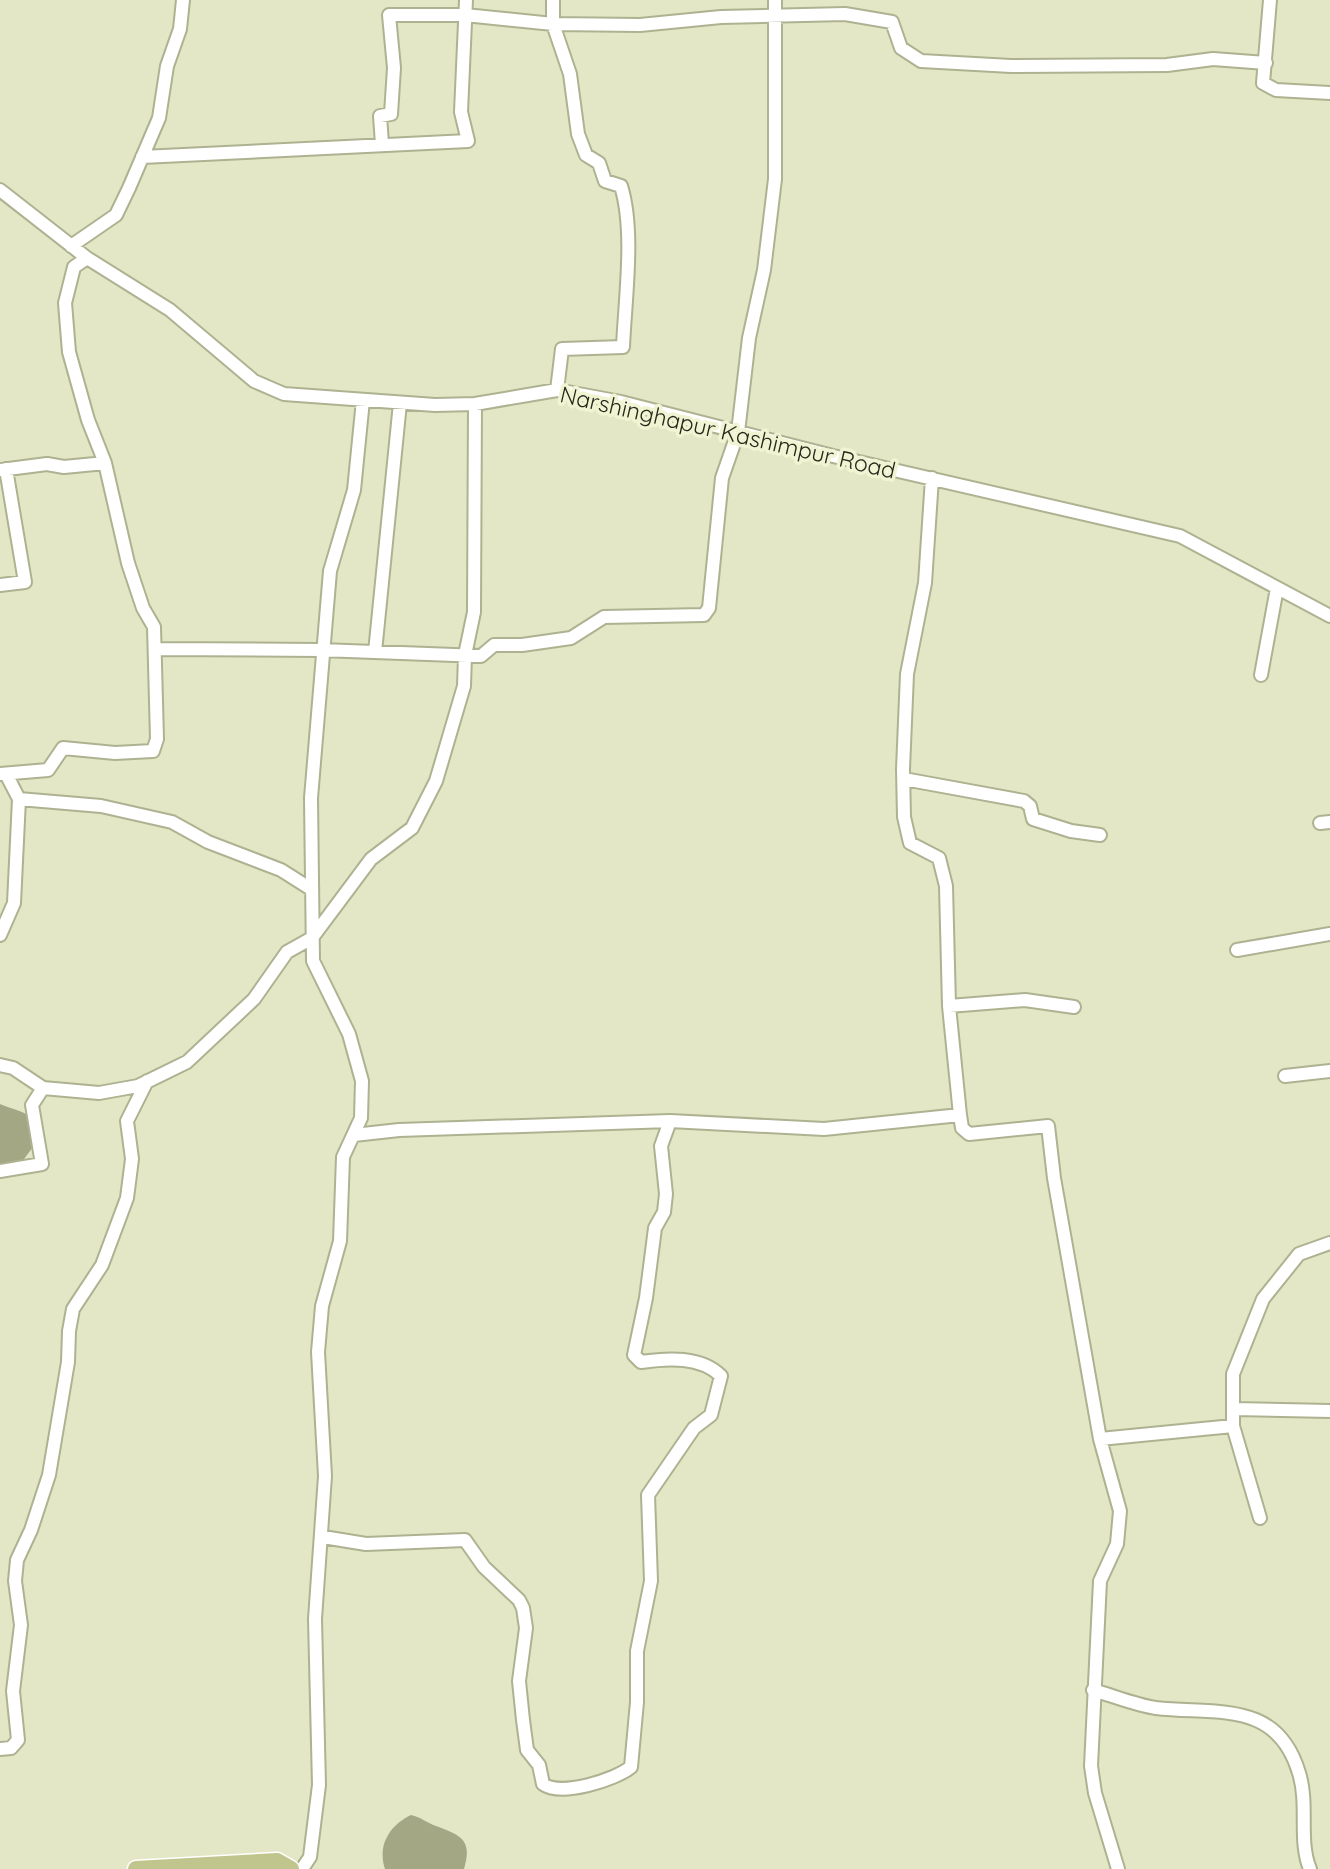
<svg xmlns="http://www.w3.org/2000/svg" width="1330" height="1869" viewBox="0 0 1330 1869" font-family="Quicksand,sans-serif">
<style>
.water{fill:#a3a784}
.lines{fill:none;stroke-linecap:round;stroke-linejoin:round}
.minor-casing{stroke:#aeb291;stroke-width:16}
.major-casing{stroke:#fff;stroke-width:19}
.minor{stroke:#fff;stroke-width:12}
.major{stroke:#c0c48d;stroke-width:16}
.labels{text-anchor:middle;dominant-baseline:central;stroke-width:7;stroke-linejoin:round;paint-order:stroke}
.street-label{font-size:23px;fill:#26281b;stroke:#f0f4d2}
</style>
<rect width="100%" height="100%" fill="#e3e7c5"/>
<path class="water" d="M0,1104C33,1117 30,1108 33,1147L21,1163L0,1169Z
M411,1815C421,1817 427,1823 436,1826C460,1835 473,1839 464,1869H385C377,1845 390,1825 411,1815Z"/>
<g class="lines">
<g class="minor-casing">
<path id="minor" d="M553,0V24L570,74L578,134L586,155L599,163L605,181L621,186C635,231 625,299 623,347L562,349L557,390
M1270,0L1263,83L1276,90L1330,93
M382,144L380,116L391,114L394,68L389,15H465L553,24L640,25L721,17L845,14L892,22L901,48L921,61L1011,66L1167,65L1213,59L1266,63
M142,157L468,141L461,112L466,0
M0,190L87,258L170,310L254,381L284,394L435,405L475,404L557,390L621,402L833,456L1180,536L1330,616
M71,246L116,215L129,188L159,118L167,66L180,29L183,0
M0,470L47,464L64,467L105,463
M932,478L925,583L907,674L903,769L904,817L910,843L939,858L946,886L949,1006L960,1115
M0,585L25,582L6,469
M155,649L321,650L481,656L494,645H522L571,638L604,617L704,615L709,608L722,478L738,432L749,338L764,270L775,179V0
M375,652L400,403
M1261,675L1277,588
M0,774L48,770L63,748L115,753L153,751L157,739L154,627L143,608L128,563L105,463L88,420L69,352L65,303L74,267L87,258
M904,779L1024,801L1030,806L1033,819L1071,831L1100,835
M19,799L101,806L172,822L208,842L281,870L311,889
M1320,823L1330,822
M0,935L14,903L19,799L6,774
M1237,950L1330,934
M949,1006L1025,1000L1074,1007
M0,1065L13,1068L43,1088
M1285,1076L1330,1071
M354,1135L399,1130L670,1121L824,1129L960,1115L962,1128L969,1134L1048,1126L1054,1178L1100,1439L1120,1511L1117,1544L1100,1581L1091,1766L1095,1793L1118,1869
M0,1171L42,1164L32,1105L43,1088L99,1093L138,1086L187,1062L254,999L287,952L312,938L371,859L412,828L436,781L464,686L465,655L474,612L475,404
M1233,1409L1330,1411
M1100,1439L1233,1426
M1260,1518L1233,1426V1374L1263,1299L1299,1254L1330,1243
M323,1537L366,1544L465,1540L484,1567L519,1600L523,1608L526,1628L519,1681L523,1720L527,1750L539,1765L543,1784C561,1797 615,1780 631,1767L637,1702V1651L651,1581L648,1495L694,1428L711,1415L721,1376C701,1356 668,1358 641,1362L634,1355L646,1298L655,1228L664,1212L666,1194L661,1146L670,1121
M1093,1690C1114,1696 1135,1705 1156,1708C1216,1715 1277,1699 1299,1773C1309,1805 1298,1840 1310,1869
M0,1749L11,1748L18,1740L13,1691L21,1625L15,1581L17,1560L31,1530L49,1475L68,1362L69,1331L73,1309L102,1265L127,1198L132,1159L127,1121L147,1081
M302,1869L310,1857L319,1785L315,1619L325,1476L318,1352L322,1306L340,1241L343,1157L361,1118L362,1081L349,1034L313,961L311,798L330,571L354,490L363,400"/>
</g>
<g class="major-casing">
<path id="major" d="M136,1869L277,1861L291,1869"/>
</g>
<use href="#minor" class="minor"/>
<use href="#major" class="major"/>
</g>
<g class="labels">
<g class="street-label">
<text transform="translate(728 432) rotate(13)">Narshinghapur Kashimpur Road</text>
</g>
</g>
</svg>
